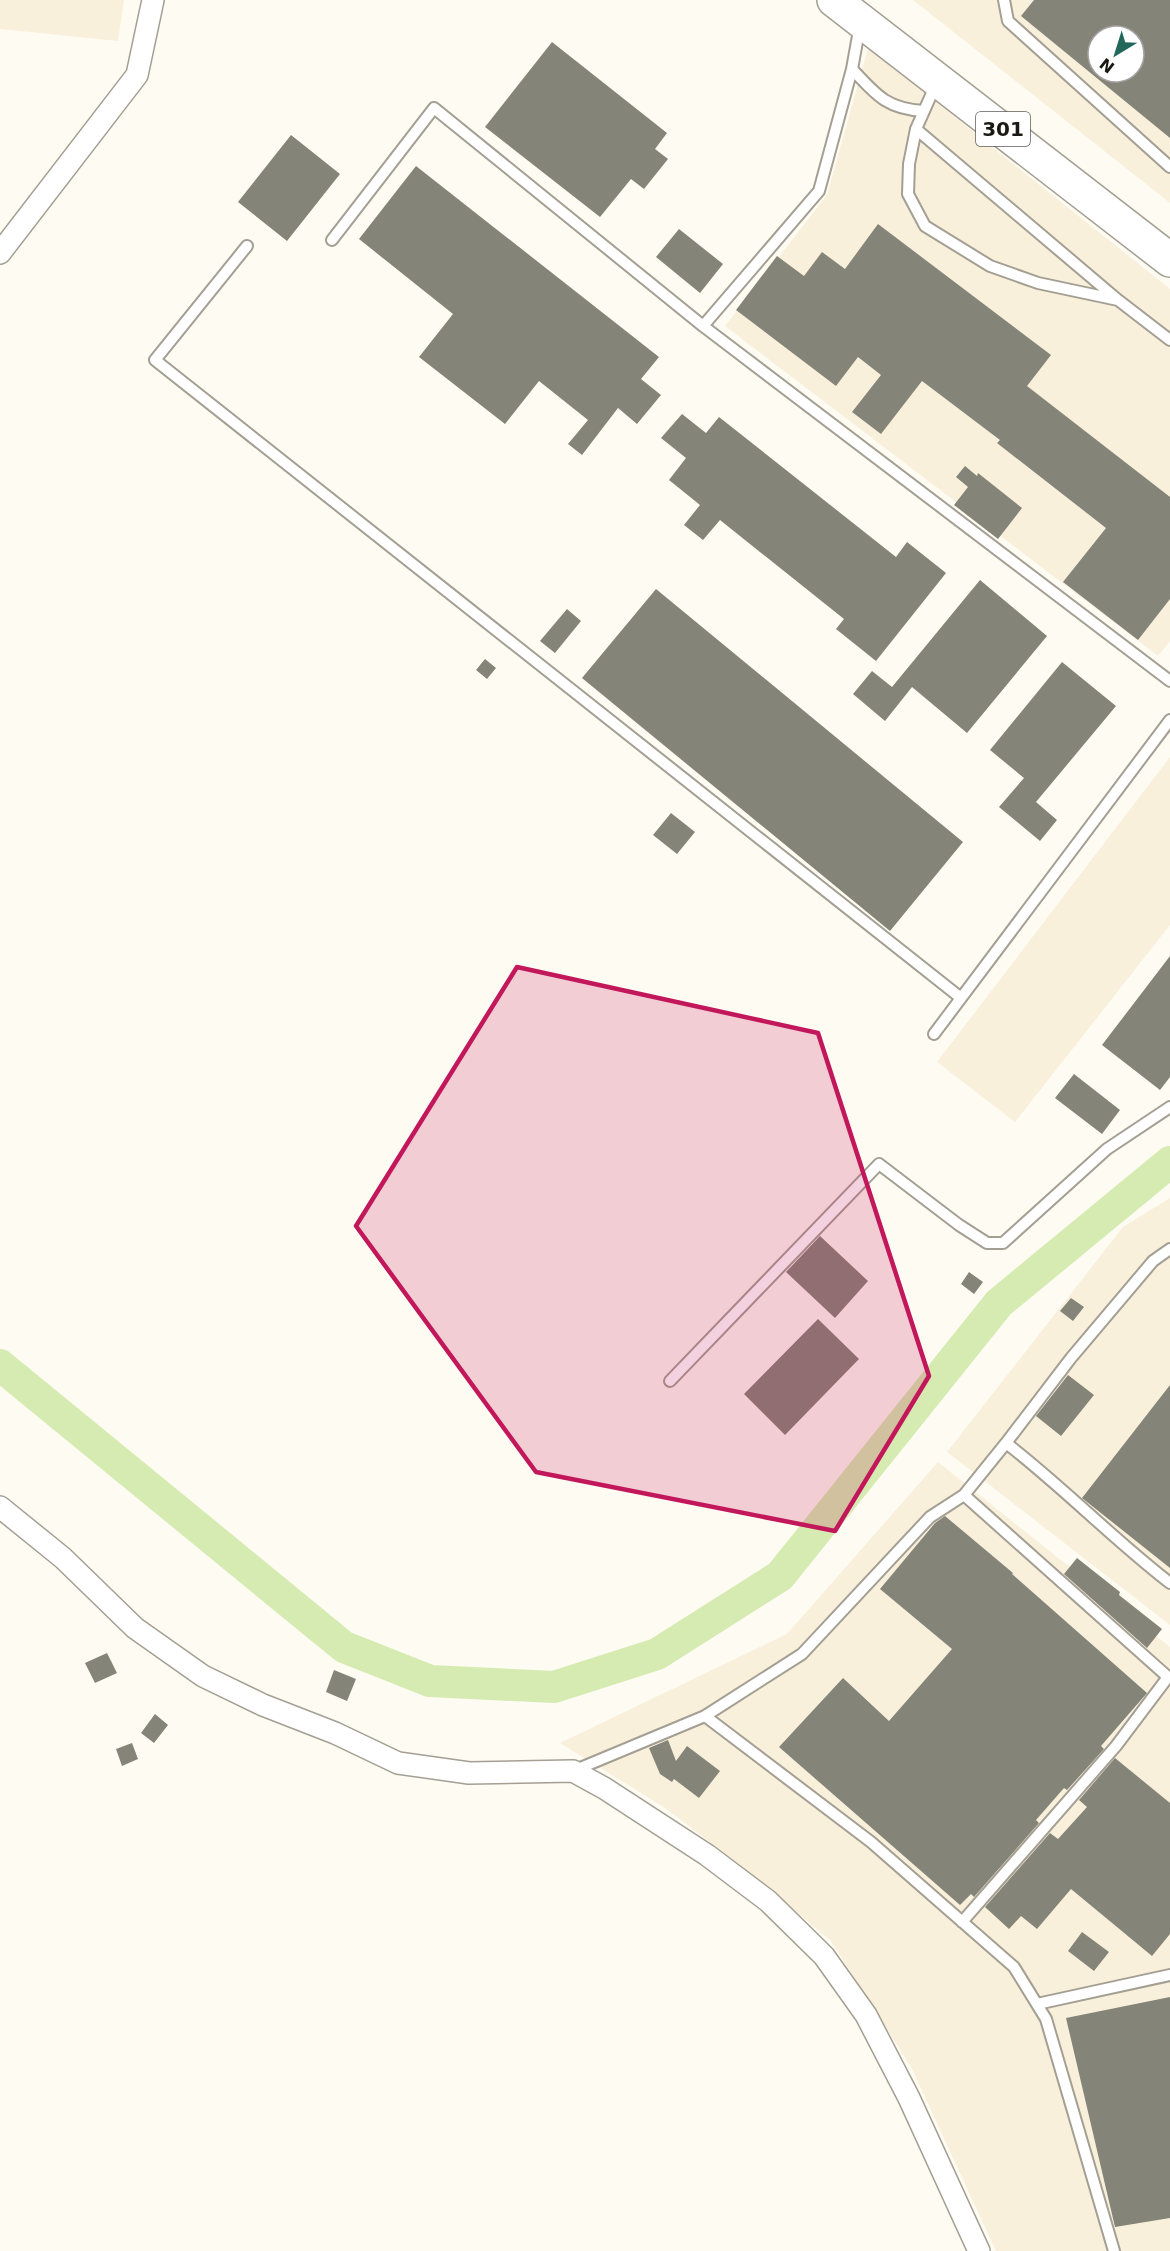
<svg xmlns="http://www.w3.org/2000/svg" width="1170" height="2251" viewBox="0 0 1170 2251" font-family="'DejaVu Sans',sans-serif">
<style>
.built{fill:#f8f0db;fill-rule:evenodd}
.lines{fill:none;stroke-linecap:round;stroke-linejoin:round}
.river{stroke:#d6ebb1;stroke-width:32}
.building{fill:#858478;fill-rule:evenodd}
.service-casing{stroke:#a49f93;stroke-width:14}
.minor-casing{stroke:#a49f93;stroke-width:24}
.primary-casing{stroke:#a49f93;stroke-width:36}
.service{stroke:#fff;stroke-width:10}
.minor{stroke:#fff;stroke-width:21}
.primary{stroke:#fff;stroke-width:33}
.marked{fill:#c2185b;fill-opacity:0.2;stroke:#c2185b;stroke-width:4.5;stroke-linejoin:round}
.labels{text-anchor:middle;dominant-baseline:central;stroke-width:6;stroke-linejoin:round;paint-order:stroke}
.shield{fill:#fff;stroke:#5f5e5a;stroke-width:1.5}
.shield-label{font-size:20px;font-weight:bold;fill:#1b1914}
</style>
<rect width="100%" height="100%" fill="#fefbf3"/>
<path class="built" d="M0,0H124L118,41L0,29Z
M913,0H1170V203ZM1098,36H1134V72H1098Z
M868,48L1170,289V641L1158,656L725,326L827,195Z
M1170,757V925L1015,1122L937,1062Z
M1170,1198V1625L947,1452L1123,1227Z
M938,1462L1170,1647V2251H996L911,2067L831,1941L739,1864L665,1808L560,1743L787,1634Z"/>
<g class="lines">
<path class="river" d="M0,1365L344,1647L430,1681L554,1687L657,1654L780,1576L999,1303L1170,1162"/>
</g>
<path class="building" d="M1034,0H1170V138L1021,16ZM1098,36H1134V72H1098Z
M552,42L667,133L655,149L668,159L644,189L631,179L600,217L485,127Z
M291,135L340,174L287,241L238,202Z
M416,166L659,357L641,379L661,395L637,424L618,408L582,455L568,444L588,420L539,381L505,424L419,357L453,314L359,239Z
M878,224L1051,355L1027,386L1170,497V599L1138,640L1063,582L1106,528L997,443L1000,440L922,381L881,434L852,412L881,375L858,357L836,386L736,310L777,256L804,276L822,252L845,269Z
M679,229L723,264L700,293L656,257Z
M682,414L706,433L719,417L896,557L907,542L946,573L876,661L836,629L844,619L720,520L703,540L684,525L700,505L669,480L686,458L661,438Z
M965,466L977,476L978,473L1022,508L998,539L954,505L968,487L956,477Z
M980,580L1047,636L967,733L912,687L885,721L853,694L872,671L892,687Z
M656,589L963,842L890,931L582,678Z
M567,609L581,621L555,653L540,641Z
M485,659L496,668L487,679L476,670Z
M1062,662L1116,706L1036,802L1057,820L1040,841L999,807L1024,778L990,750Z
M671,813L695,832L677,854L653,835Z
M1170,956V1077L1160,1090L1102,1045Z
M1074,1074L1120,1110L1102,1134L1055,1098Z
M820,1236L868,1281L835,1318L786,1272Z
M969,1272L983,1282L974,1294L961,1284Z
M1071,1298L1084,1307L1073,1321L1060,1311Z
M818,1319L859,1359L785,1435L744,1394Z
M1068,1375L1094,1395L1061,1436L1036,1416Z
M1170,1385V1568L1082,1498Z
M945,1516L1013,1573L1012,1574L1147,1693L1101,1746L1104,1749L1067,1790L1064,1788L1036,1820L1039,1823L974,1897L971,1894L960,1905L779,1747L843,1678L889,1721L952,1649L880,1589L935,1523Z
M1077,1558L1120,1592L1119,1595L1162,1629L1147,1648L1064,1574Z
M107,1653L117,1673L95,1683L85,1663Z
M334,1670L356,1679L347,1701L326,1692Z
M155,1714L168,1725L154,1743L141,1733Z
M668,1740L676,1761L687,1746L720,1771L699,1798L674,1779L672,1782L660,1774L649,1748Z
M132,1743L138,1759L122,1766L116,1749Z
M1115,1758L1170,1803V1934L1152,1956L1071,1889L1037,1929L1021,1916L1009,1929L985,1907L1050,1833L1058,1839L1087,1807L1079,1800Z
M1082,1932L1109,1952L1094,1971L1068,1951Z
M1170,1997V2218L1115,2227L1066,2018Z"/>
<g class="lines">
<g class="service-casing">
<path id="service" d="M1004,0L1008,21L1170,167
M852,69C876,95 887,109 924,111
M936,84L916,129L909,164L908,194L925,226L990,266L1038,283L1118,300
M916,129L1118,300L1170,340
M332,240L434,108L703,326L819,191L852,69L860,25
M247,246L155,360L961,998
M703,326L1170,681
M934,1034L1170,720
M1170,1249L1153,1261L1071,1358L1006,1443C1063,1487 1113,1539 1170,1583
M670,1381L879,1164L959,1225L987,1243H1003L1107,1149L1170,1107
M964,1495L1006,1443
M705,1716L871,1842L1014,1967L1046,2019L1114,2251
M573,1771L705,1716L802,1654L930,1517L964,1495L1168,1677L1116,1746L962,1922
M1037,2004L1170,1975"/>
</g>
<g class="minor-casing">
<path id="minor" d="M0,253L137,75L153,0
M0,1507L63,1558L135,1628L203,1676L263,1705L335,1733L398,1763L469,1773L573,1771L604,1788L707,1855L768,1901L824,1956L866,2015L909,2098L979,2251"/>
</g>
<g class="primary-casing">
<path id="primary" d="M834,0L1170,260"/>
</g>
<use href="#service" class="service"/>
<use href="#minor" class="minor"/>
<use href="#primary" class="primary"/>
</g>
<path class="marked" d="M517,967L818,1033L929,1376L835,1531L536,1472L356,1226Z"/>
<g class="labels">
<rect class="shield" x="976" y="112" width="54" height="34" rx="4.5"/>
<g class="shield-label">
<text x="1003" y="129">301</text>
</g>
</g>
<g transform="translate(1116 54) rotate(218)"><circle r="28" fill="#ffffff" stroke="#a4a3a1" stroke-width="1.5"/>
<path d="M0-4.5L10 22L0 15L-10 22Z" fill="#21675a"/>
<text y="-9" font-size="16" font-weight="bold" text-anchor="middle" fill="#1b1914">N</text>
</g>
</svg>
